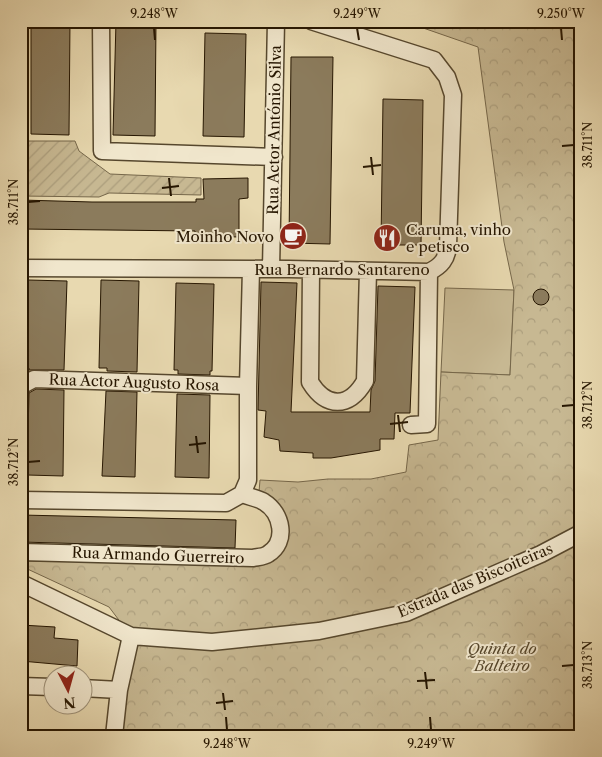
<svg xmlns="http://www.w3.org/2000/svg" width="602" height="757" viewBox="0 0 602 757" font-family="'Libre Caslon Text',serif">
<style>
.grass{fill:#c7b892;stroke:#76674a}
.forest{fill:url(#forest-crowns);stroke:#76674a}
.garden{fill:url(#garden-furrows);stroke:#76674a}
.building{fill:#8b7b5c;stroke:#261601}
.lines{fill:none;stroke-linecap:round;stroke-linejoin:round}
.minor-casing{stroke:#56472d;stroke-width:19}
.minor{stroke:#f0e6cc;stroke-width:16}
.ticks{fill:none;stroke:#261601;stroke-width:2}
.labels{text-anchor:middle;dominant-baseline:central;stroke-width:4;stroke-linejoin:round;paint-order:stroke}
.street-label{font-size:15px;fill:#261601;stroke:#f0e6cc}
.poi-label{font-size:15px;fill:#261601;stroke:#f0e6cc;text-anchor:start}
.park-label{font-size:15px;font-style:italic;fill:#56472c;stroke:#f0e6cc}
.neatline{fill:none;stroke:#261601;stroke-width:2}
.ticks-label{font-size:12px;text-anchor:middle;fill:#261601}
</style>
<defs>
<pattern id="forest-crowns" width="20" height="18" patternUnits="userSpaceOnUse" patternTransform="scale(1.25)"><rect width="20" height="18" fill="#c7b892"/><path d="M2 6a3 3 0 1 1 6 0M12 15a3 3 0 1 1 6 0" fill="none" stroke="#ab9d7c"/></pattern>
<pattern id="garden-furrows" width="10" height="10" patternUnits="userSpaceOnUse" patternTransform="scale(1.25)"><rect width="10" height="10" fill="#c7b892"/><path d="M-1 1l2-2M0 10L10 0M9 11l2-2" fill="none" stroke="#ab9d7c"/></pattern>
</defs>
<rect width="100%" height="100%" fill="#e8d9b0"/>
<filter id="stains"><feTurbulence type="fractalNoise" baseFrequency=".004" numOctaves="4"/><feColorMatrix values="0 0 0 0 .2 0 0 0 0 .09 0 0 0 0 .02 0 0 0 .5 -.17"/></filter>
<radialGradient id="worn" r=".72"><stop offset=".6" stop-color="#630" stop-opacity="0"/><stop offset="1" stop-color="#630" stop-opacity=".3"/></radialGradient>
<path class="grass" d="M445,288L514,290L510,375L441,372Z"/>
<path class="forest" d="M403,21H581V736H114L131,636L109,607L21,566V561L249,563L287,524C282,505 278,499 259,492L260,480L298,482L328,479H371L406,472L409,445L438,440L441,372L510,375L514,290L504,242L478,47Z"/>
<path class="garden" d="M21,21H25L23,133L21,134Z
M21,141H75L79,151L110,174L201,178V195L109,193L99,197L21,196Z
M24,400L21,466V402Z"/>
<path class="building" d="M31,21H70L69,135L31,134Z
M116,21H156L155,136L113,135Z
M205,33L246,34L244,137L203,136Z
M291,57H333L330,244L289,243Z
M383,99L423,100L421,245H381Z
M248,178V198L239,199V237L195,236V231L21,229V200L92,202H196V199H204L203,179Z
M28,280L67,281L64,370H29V368H26Z
M101,280L139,281L137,372L107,371V368H99Z
M261,282L297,283L291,412H370L371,390L375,381L378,286L415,287L410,413H395L394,439H380V450L331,458H313V453L280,451L279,440L264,437L266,411L258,410Z
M176,283L214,284L212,371H210V375L178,374V370H174Z
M533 297a8 8 0 1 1 16 0a8 8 0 1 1-16 0Z
M36,389L64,390L63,476L27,475L29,393Z
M106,391L137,392L135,477L102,476Z
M177,394L210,395L209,478L175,477Z
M21,515L236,520L235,548L21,542Z
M21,625L55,627L54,638L78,640L77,666L21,661Z"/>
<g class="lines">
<g class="minor-casing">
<path id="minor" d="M101,21L102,151L274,157
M21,268L289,269L429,272C441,266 447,259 448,246L453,95L447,77L434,60L311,21
M271,269L276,21
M311,270L310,382C326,408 349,409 365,381L368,271
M21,386L34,379L248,386
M411,425L427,424L429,272
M21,500L226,503L242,494L248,480V386L251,269
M21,552L253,558C257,557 264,557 268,554C288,542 282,513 264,502C258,498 249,497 242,494
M21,583L131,636L212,642L319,631L406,613L541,554L581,533
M21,686L52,687
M82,688L119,690
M114,736L119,690L131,636"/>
</g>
<use href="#minor" class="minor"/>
</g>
<path class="ticks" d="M154,28L155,40M357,28L359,40M561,28L562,40M562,146L574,145M371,157L373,175M363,167L381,165M169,178L171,196M162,188L179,186M28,202L40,201M562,406L574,405M398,415L400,432M390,424L408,422M196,436L198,453M189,445L206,443M28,462L40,461M562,666L574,665M425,672L427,689M417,681L435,680M223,693L225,710M216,703L233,701M226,717L227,730M430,717L431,730"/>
<defs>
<g id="cafe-disc" transform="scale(1.4375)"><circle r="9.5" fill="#8f2418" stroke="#f0e6cc"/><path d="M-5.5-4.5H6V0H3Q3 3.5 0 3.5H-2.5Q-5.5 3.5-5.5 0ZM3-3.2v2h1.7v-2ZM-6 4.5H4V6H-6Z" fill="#fff"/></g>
<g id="restaurant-disc" transform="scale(1.4375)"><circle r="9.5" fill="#8f2418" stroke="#f0e6cc"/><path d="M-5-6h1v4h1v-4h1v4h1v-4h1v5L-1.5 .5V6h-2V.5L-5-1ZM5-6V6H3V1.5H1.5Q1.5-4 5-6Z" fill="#fff"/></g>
</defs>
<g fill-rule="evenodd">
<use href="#cafe-disc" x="293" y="236"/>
<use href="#restaurant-disc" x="387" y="238"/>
</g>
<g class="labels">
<g class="street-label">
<text transform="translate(274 130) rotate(-89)">Rua Actor António Silva</text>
<text x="342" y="269">Rua Bernardo Santareno</text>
<text transform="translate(134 382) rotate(2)">Rua Actor Augusto Rosa</text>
<text transform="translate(158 555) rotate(2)">Rua Armando Guerreiro</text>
<text transform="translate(475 580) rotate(-23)">Estrada das Biscoiteiras</text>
</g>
<g class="poi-label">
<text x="406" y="229">Caruma, vinho<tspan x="406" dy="17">e petisco</tspan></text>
<text x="274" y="236" text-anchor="end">Moinho Novo</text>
</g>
<g class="park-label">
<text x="502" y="648">Quinta do<tspan x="502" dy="17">Balteiro</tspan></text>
</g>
</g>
<rect width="602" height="757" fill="none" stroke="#e8d9b0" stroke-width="55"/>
<g transform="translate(68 690) rotate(174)"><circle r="24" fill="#f0e6cc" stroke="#9f937b"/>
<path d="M0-4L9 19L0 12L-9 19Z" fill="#8f2418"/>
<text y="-8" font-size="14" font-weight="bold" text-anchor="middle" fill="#261601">N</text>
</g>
<rect x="28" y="28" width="546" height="702" class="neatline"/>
<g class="ticks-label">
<text x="154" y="18">9.248°W</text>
<text x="357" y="18">9.249°W</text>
<text x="561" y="18">9.250°W</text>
<text transform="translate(588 145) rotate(-90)" y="4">38.711°N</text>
<text transform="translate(14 202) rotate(-90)" y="4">38.711°N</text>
<text transform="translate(588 405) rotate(-90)" y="4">38.712°N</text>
<text transform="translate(14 462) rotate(-90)" y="4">38.712°N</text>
<text transform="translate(588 665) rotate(-90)" y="4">38.713°N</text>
<text x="227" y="748">9.248°W</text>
<text x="431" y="748">9.249°W</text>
</g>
<rect width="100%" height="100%" filter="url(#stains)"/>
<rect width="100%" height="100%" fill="url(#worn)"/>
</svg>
